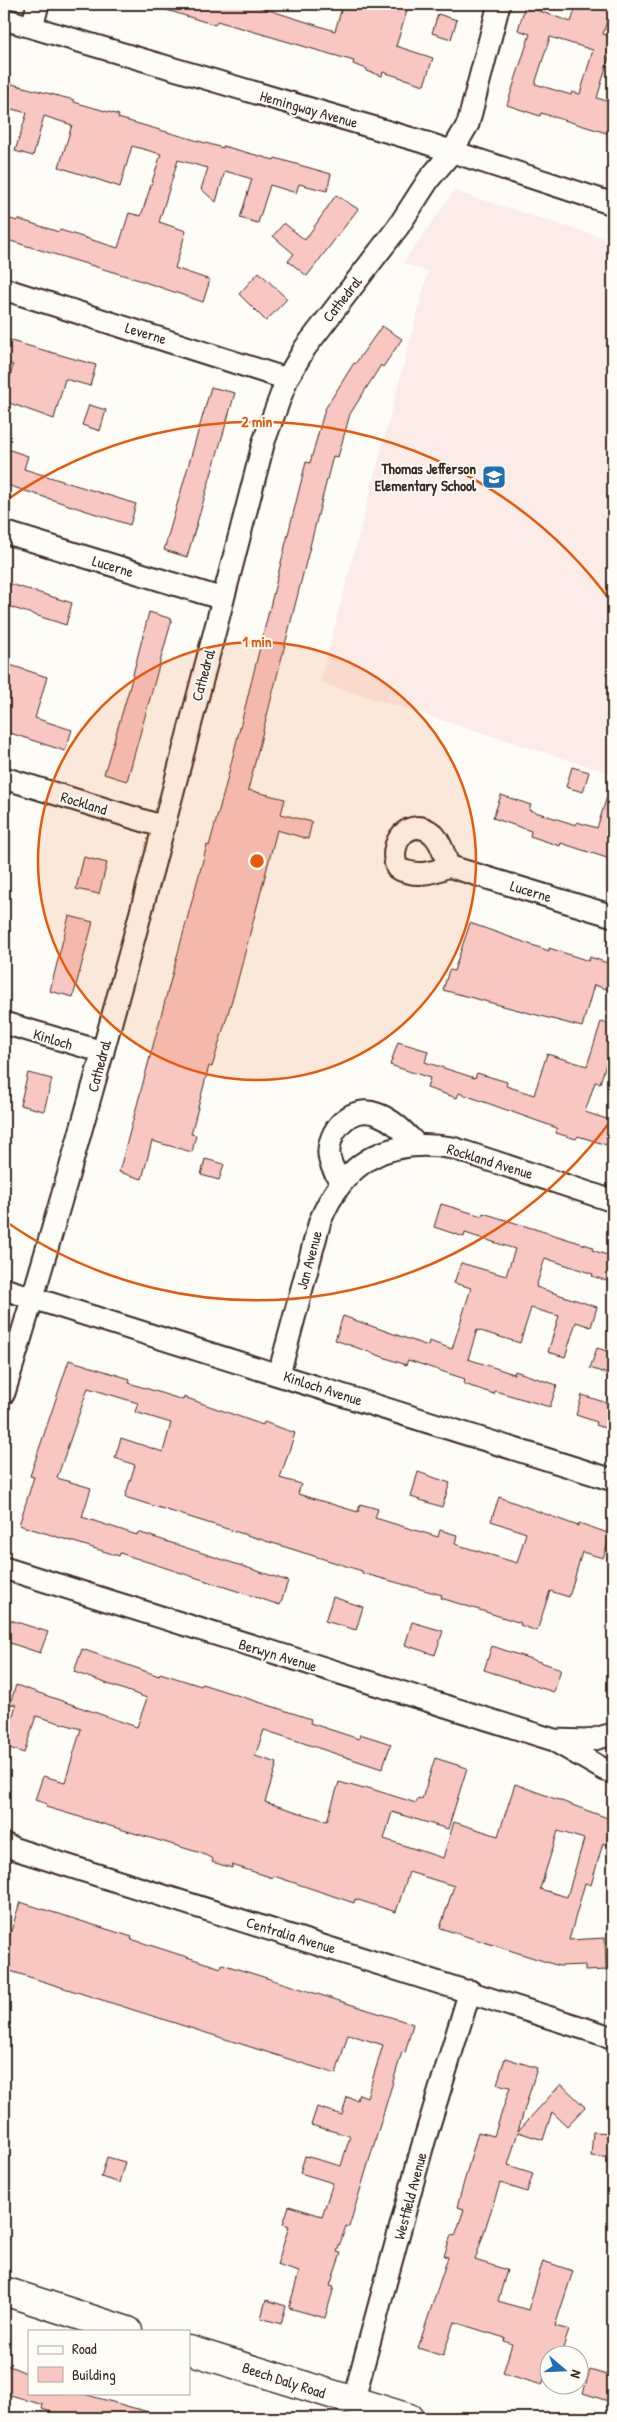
<svg xmlns="http://www.w3.org/2000/svg" width="617" height="2422" viewBox="0 0 617 2422" font-family="'Patrick Hand',sans-serif">
<style>
.built{fill:#fcece7}
.building{fill:#f8c7c2;stroke:#3b2a1e;fill-rule:evenodd}
.lines{fill:none;stroke-linecap:round;stroke-linejoin:round}
.minor-casing{stroke:#3b2a1e;stroke-width:25}
.secondary-casing{stroke:#3b2a1e;stroke-width:31}
.minor{stroke:#fdfcf7;stroke-width:21}
.secondary{stroke:#fdfcf7;stroke-width:28}
.ring{fill:none;stroke:#e8590c;stroke-width:2.5}
.labels{text-anchor:middle;dominant-baseline:central;stroke-width:4;stroke-linejoin:round;paint-order:stroke}
.street-label{font-size:15px;fill:#3b2a1e;stroke:#fdfcf7}
.poi-label{font-size:15px;font-weight:bold;fill:#3b2a1e;stroke:#fdfcf7;text-anchor:end}
.centre{fill:#e8590c;stroke:#fdfcf7;stroke-width:2.5}
.ring-label{font-size:15px;text-anchor:middle;font-weight:bold;fill:#e8590c;stroke:#fdfcf7;stroke-width:4;stroke-linejoin:round;paint-order:stroke}
</style>
<rect width="100%" height="100%" fill="#fdfcf7"/>
<filter id="ink" filterUnits="userSpaceOnUse"><feTurbulence type="fractalNoise" baseFrequency=".02" numOctaves="2"/><feDisplacementMap in="SourceGraphic" scale="10" xChannelSelector="R" yChannelSelector="G"/><feConvolveMatrix kernelMatrix="1 2 1 2 8 2 1 2 1" color-interpolation-filters="sRGB"/></filter>
<g filter="url(#ink)">
<path class="built" d="M454,191L613,241V774L320,682L428,272L403,263Z"/>
<path class="building" d="M157,4H260L259,7L335,31L343,4H384L407,11L396,46L433,58L424,85L383,72L382,76L367,71V69L353,64L354,61L217,21L215,25L157,7Z
M577,4H612L603,34L613,37V59L609,57L597,98L613,103V135L541,113L540,116L507,105L530,34L518,30L525,6L571,22ZM550,37L593,50L580,94L572,92L571,95L535,84Z
M438,14L457,20L451,39L432,33Z
M4,82L74,100V102L119,115L118,118L223,148V146L274,160L275,158L331,174L327,191L299,184L296,193L270,185L258,223L240,218L252,179L225,171L216,202L201,189L208,168L178,160L159,222L186,231L175,268L210,280L203,302L133,278L4,239V217L17,221L18,219L59,232L60,230L118,248L129,213L141,216L161,154L132,146L120,187L102,181L59,167L72,125L44,116L33,156L15,151L27,113L4,107Z
M336,195L358,209L307,276L288,261L294,254L273,236L284,223L305,240Z
M259,272L287,299L266,321L239,294Z
M382,326L402,339L383,367L381,365L350,414L338,457L333,456L248,790L285,799L281,814L312,822L308,839L277,830L237,983L212,1067L209,1066L191,1134L196,1135L192,1152L152,1141L142,1179L119,1172L207,845L209,846L224,792L306,462L310,463L325,409L354,363L355,364Z
M4,339L96,365L90,386L65,379L54,419L4,401L13,365L4,362Z
M211,387L235,393L187,557L164,550Z
M89,405L106,410L100,431L82,425Z
M4,448L28,456L24,469L136,504L130,525L4,484Z
M4,582L72,603L66,625L4,605Z
M149,612L172,619L127,781L104,774L129,690Z
M4,663L47,677L35,718L72,730L65,751L4,731Z
M572,767L589,772L583,792L566,787Z
M610,787H613V860L561,843L560,846L530,836L531,831L493,818L501,795L531,805L529,810L576,825L577,822L597,828Z
M84,857L107,863L99,894L76,889Z
M69,916L93,922L73,997L50,991Z
M470,923L549,951V948L589,961L590,957L613,965V991L594,985L582,1027L443,990L449,970L454,971Z
M601,1022L613,1025V1042L600,1083L595,1082L585,1112L613,1121V1147L578,1136L576,1139L556,1133L557,1128L459,1093L457,1098L427,1088L430,1078L390,1065L398,1042L428,1051L425,1062L475,1078L477,1073L507,1082L506,1086L534,1095L547,1054L587,1066Z
M28,1073L52,1079L44,1111L20,1105Z
M205,1159L224,1164L219,1180L201,1175Z
M441,1204L482,1216L483,1213L593,1247L592,1250L613,1257V1283L592,1276L593,1274L545,1258L536,1287L597,1307L591,1327L576,1322L565,1357L548,1352L559,1316L531,1308L520,1343L477,1330L468,1359L514,1374L515,1371L557,1385L550,1407L495,1391L494,1394L464,1384L465,1379L408,1360L406,1365L335,1340L343,1316L428,1346L429,1341L452,1349L471,1288L454,1283L461,1263L506,1276L515,1249L465,1233L464,1237L434,1227Z
M597,1348L613,1353L608,1374L590,1368Z
M69,1360L130,1379L129,1383L183,1400L184,1397L263,1425L264,1422L295,1433L280,1478L301,1484L298,1494L358,1512L360,1504L378,1509L375,1518L438,1537L440,1530L457,1535L455,1544L517,1563L526,1533L491,1521L499,1497L578,1526L579,1523L611,1534L603,1558L582,1552L569,1597L550,1591L537,1631L520,1625L521,1623L441,1598L442,1595L362,1573V1571L125,1497L135,1465L115,1458L121,1438L163,1452L171,1423L135,1412L138,1403L88,1388L57,1478L91,1488L82,1517L137,1535L138,1532L288,1581L280,1605L120,1553L119,1556L19,1525L34,1477L30,1476Z
M582,1395L613,1405V1431L596,1425L597,1422L576,1415Z
M418,1472L450,1483L442,1507L411,1497Z
M333,1597L363,1607L356,1630L325,1621Z
M4,1618L48,1632L40,1653L4,1641Z
M412,1622L443,1631L435,1655L405,1645Z
M492,1646L561,1669L554,1692L484,1670Z
M82,1649L159,1676L160,1673L201,1686L202,1684L271,1706L311,1719L310,1723L359,1739L360,1734L391,1744L382,1769L264,1730L255,1756L277,1763L265,1802L297,1812L327,1821L339,1782L364,1789L365,1787L416,1803L418,1798L422,1799L435,1758L467,1768L448,1829L392,1812L384,1839L443,1858L454,1822L498,1836L515,1784L613,1820V1847L603,1843L591,1885L585,1883L569,1940L605,1938L606,1970L585,1971V1965L559,1966L440,1928L454,1886L409,1872L396,1912L355,1899L354,1903L274,1876L273,1878L232,1865V1868L212,1862L213,1859L201,1853L46,1807L47,1804L35,1800L43,1776L65,1782L81,1729L36,1716L24,1753L4,1746L16,1705L10,1704L16,1685L137,1727L147,1698L74,1672ZM558,1831L584,1839L567,1897L540,1889Z
M20,1902L132,1937L131,1939L221,1968L222,1964L413,2024L405,2053L402,2052L349,2227L346,2226L337,2252L341,2253L330,2286L334,2287L325,2318L289,2308L299,2272L277,2265L289,2226L283,2224L289,2206L322,2216L333,2183L300,2173L305,2156L341,2166L350,2136L311,2125L317,2107L342,2115L347,2097L357,2100L359,2094L367,2097L383,2045L348,2034L336,2074L4,1969V1954Z
M505,2058L537,2068L518,2131L561,2084L585,2107L567,2126L552,2112L543,2140L518,2132L508,2165L533,2173L527,2192L500,2183L475,2260L507,2270L498,2301L528,2310L543,2261L573,2271L555,2326L569,2330L561,2354H550V2362L542,2385L503,2373L512,2344L504,2341L505,2338L454,2322L443,2356L418,2348L448,2257L444,2256L451,2235L455,2236L464,2209L457,2207L478,2132L494,2136L510,2087L497,2084Z
M593,2132L613,2133V2158L591,2156Z
M107,2157L125,2162L119,2183L101,2177Z
M266,2300L286,2306L281,2324L261,2318Z
M7,2365L29,2374V2393H80L159,2415L158,2418H71L42,2409L43,2405L4,2393V2375Z
M590,2370L613,2377V2394L611,2402L583,2393Z"/>
<g class="lines">
<g class="minor-casing">
<path id="minor" d="M4,19L423,142L613,204
M32,27L38,4
M4,289L287,379
M4,532L223,599
M4,778L164,827
M448,866C445,855 441,842 433,834C410,815 387,842 397,868C415,877 431,874 448,866L613,916
M4,1023L103,1052
M341,1182C335,1172 328,1162 329,1150C331,1126 353,1105 377,1114C394,1120 405,1133 417,1145
M4,1289L613,1480
M279,1374L320,1221C345,1160 388,1137 453,1148L613,1201
M4,1393C100,1078 182,759 264,441L287,379L305,348L398,227L429,179L451,153L468,124L499,4
M4,1568L554,1740L587,1741L613,1734
M558,1743L605,1770L613,1771
M4,1844L15,1849L608,2036
M353,2402L422,2148L470,1991"/>
</g>
<g class="secondary-casing">
<path id="secondary" d="M4,2291L128,2331
M189,2350L409,2418"/>
</g>
<use href="#minor" class="minor"/>
<use href="#secondary" class="secondary"/>
</g>
</g>
<circle cx="257" cy="861" r="219" fill="#e8590c" fill-opacity=".12"/>
<g class="ring">
<circle cx="257" cy="861" r="219"/>
<path d="M612 1119A439 439 0 0 1 5 1221M5 501A439 439 0 0 1 612 603"/>
</g>
<defs>
<g id="school-square" transform="scale(1.25)"><rect x="-9" y="-9" width="18" height="18" rx="4" fill="#1f6fb2" stroke="#fdfcf7"/><path d="M0-5L7-2L0 1L-7-2ZM-4 1L0 2.5L4 1V4Q0 6-4 4Z" fill="#fff"/></g>
</defs>
<g fill-rule="evenodd">
<use href="#school-square" x="494" y="477"/>
</g>
<g class="labels">
<g class="street-label">
<text transform="translate(309 109) rotate(16)">Hemingway Avenue</text>
<text transform="translate(342 299) rotate(-52)">Cathedral</text>
<text transform="translate(146 333) rotate(17)">Leverne</text>
<text transform="translate(113 566) rotate(17)">Lucerne</text>
<text transform="translate(203 675) rotate(-75)">Cathedral</text>
<text transform="translate(84 803) rotate(17)">Rockland</text>
<text transform="translate(531 891) rotate(17)">Lucerne</text>
<text transform="translate(53 1039) rotate(17)">Kinloch</text>
<text transform="translate(99 1066) rotate(-75)">Cathedral</text>
<text transform="translate(490 1161) rotate(17)">Rockland Avenue</text>
<text transform="translate(309 1260) rotate(-75)">Jan Avenue</text>
<text transform="translate(323 1388) rotate(18)">Kinloch Avenue</text>
<text transform="translate(278 1655) rotate(17)">Berwyn Avenue</text>
<text transform="translate(291 1935) rotate(17)">Centralia Avenue</text>
<text transform="translate(410 2196) rotate(-75)">Westfield Avenue</text>
<text transform="translate(284 2380) rotate(18)">Beech Daly Road</text>
</g>
<g class="poi-label">
<text x="476" y="468">Thomas Jefferson<tspan x="476" dy="17">Elementary School</tspan></text>
</g>
</g>
<circle cx="257" cy="861" r="8" class="centre"/>
<g class="ring-label">
<text x="257" y="427">2 min</text>
<text x="257" y="647">1 min</text>
</g>
<rect width="617" height="2422" fill="none" stroke="#fdfcf7" stroke-width="20"/>
<rect x="10" y="10" width="597" height="2402" fill="none" stroke="#3b2a1e" stroke-width="2" filter="url(#ink)"/>
<rect x="28" y="2330" width="162" height="65" fill="#fdfcf7" stroke="#afa8a0"/>
<rect x="38" y="2346" width="25" height="8" fill="#fdfcf7" stroke="#afa8a0"/>
<text x="72" y="2354" font-size="15" fill="#3b2a1e">Road</text>
<rect x="38" y="2367" width="25" height="15" fill="#f8c7c2" stroke="#afa8a0"/>
<text x="72" y="2380" font-size="15" fill="#3b2a1e">Building</text>
<g transform="translate(564 2370) rotate(109)"><circle r="24" fill="#fdfcf7" stroke="#afa8a0"/>
<path d="M0-4L9 19L0 12L-9 19Z" fill="#1f6fb2"/>
<text y="-8" font-size="14" font-weight="bold" text-anchor="middle" fill="#3b2a1e">N</text>
</g>
</svg>
